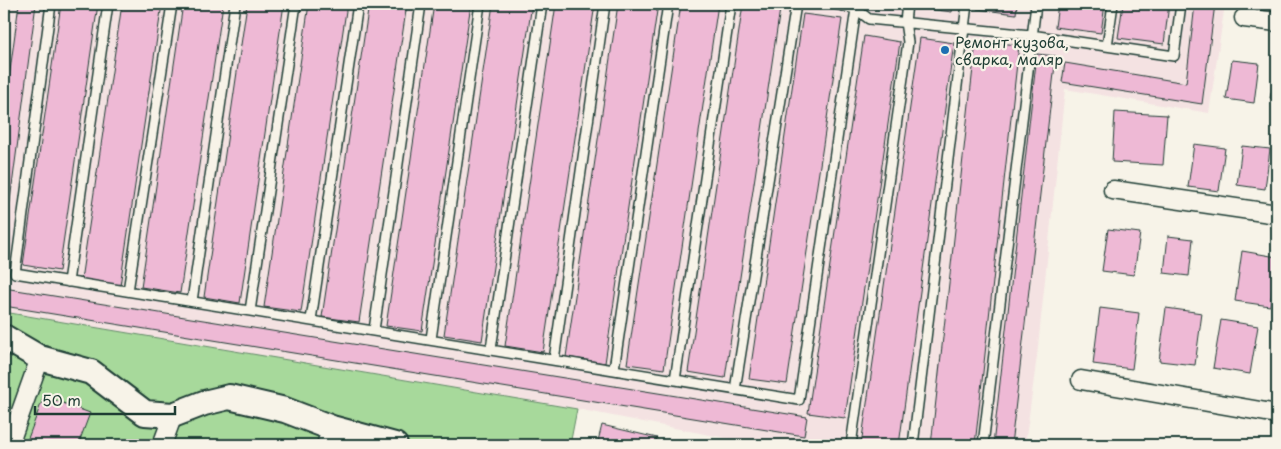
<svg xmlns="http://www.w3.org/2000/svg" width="1281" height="449" viewBox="0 0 1281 449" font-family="'Playpen Sans',sans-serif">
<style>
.built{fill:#f4e2e2}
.green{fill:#a7d99b;stroke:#638b68}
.building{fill:#eeb9d5;stroke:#1f3d34}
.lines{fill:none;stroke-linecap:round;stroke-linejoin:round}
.lane-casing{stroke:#1f3d34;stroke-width:12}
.street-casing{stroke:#1f3d34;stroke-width:21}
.secondary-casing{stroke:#1f3d34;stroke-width:28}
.lane{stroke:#f7f3e8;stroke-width:9}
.street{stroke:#f7f3e8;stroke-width:18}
.secondary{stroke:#f7f3e8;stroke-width:24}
.poi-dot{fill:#1f6fb2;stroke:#f7f3e8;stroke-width:2}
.labels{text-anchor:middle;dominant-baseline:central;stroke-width:4.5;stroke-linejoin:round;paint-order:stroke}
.poi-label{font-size:15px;fill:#1f3d34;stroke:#f7f3e8;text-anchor:start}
</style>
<rect width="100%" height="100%" fill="#f7f3e8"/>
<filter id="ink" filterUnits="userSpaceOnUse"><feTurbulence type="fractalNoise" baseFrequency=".02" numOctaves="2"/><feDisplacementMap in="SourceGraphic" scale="10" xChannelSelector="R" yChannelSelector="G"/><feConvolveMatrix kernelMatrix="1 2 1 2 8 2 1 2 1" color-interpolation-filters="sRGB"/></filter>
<g filter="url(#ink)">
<path class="built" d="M6,4H1225L1209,113L1065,89L1037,356L1025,445H761L577,409L4,312V16Z"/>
<path class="green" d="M4,312L577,409L570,445H4Z"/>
<path class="building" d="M19,4H36L4,246V115Z
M61,4H98L59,271L23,265Z
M122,4H162L120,286L81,280Z
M183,4H223L180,293L141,287Z
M247,4H284L240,303L204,297Z
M309,4H347L301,312L264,307Z
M369,4H407L359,322L322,317Z
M434,4H471L422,331L386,326Z
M493,4H532L482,341L444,335Z
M556,4H595L543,352L505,346Z
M618,4H658L605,363L566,357Z
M681,4H718L664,369L627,364Z
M743,4L780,9L725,378L688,372Z
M914,4H953L952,12L913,7Z
M978,4H1017L1016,14L977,9Z
M1058,4H1105L1101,33L1055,27Z
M1123,4H1169L1164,44L1118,38Z
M1195,4H1215L1202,104L1062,82L1065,63L1186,83Z
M803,14L842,19L787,384L749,379Z
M864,36L900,42L845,418L808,413Z
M920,38L954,43L899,445H861Z
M976,41L1019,45L975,445H931Z
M1037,54L1056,56L1011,445H993Z
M1232,60L1259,63L1254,103L1226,99Z
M1277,66V100L1270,98Z
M1115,112L1167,115L1163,165L1112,162Z
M1194,144L1225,148L1219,191L1188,187Z
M1242,146L1270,149L1265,189L1237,185Z
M1108,229L1140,233L1134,275L1102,271Z
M1168,236L1193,239L1189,276L1164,273Z
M1242,251L1277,257L1270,306L1235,301Z
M4,288L807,417L804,436L4,306Z
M1100,308L1139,313L1132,369L1093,364Z
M1166,308L1202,313L1195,365L1159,361Z
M1221,320L1258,326L1250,374L1213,368Z
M1277,360V385L1274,384Z
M44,396L90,413L78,445H37L27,441Z
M602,425L657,438L655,445H597Z
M103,440L117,445H101Z"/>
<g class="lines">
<g class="lane-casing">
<path id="lane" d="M51,4L15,273L799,400L856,9
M834,4L856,9L869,19L1031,35L1174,56L1181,4
M1107,46L1113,4
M68,282L108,4
M128,291L172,4
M192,301L235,4
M250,311L296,4
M311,320L358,4
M374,330L421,4
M431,339L480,4
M491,349L542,4
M554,360L605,4
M614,369L668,4
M675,380L731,4
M735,390L796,4
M851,445L908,42L905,22L907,4
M913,445L967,4
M983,445L1036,4"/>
</g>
<g class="street-casing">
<path id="street" d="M1244,18L1277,22
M1113,190L1277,214
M1081,380L1277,414
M9,445L40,358
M162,445L173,415
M326,445L332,428"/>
</g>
<g class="secondary-casing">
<path id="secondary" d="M4,337L40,358L91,372L145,413L173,415L204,403L229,397L285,410L332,428L395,445"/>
</g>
<use href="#lane" class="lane"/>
<use href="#street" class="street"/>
<use href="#secondary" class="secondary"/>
</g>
</g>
<circle class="poi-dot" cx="945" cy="50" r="5"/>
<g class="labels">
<g class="poi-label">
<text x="955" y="41">Ремонт кузова,<tspan x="955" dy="17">сварка, маляр</tspan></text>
</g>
</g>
<rect width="1281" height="449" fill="none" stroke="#f7f3e8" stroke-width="20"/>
<rect x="10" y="10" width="1261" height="429" fill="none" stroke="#1f3d34" stroke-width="2" filter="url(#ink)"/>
<path d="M35 406v8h140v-8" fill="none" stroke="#1f3d34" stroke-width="2.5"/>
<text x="42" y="406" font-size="15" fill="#1f3d34" stroke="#f7f3e8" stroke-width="4" paint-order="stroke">50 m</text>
</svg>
